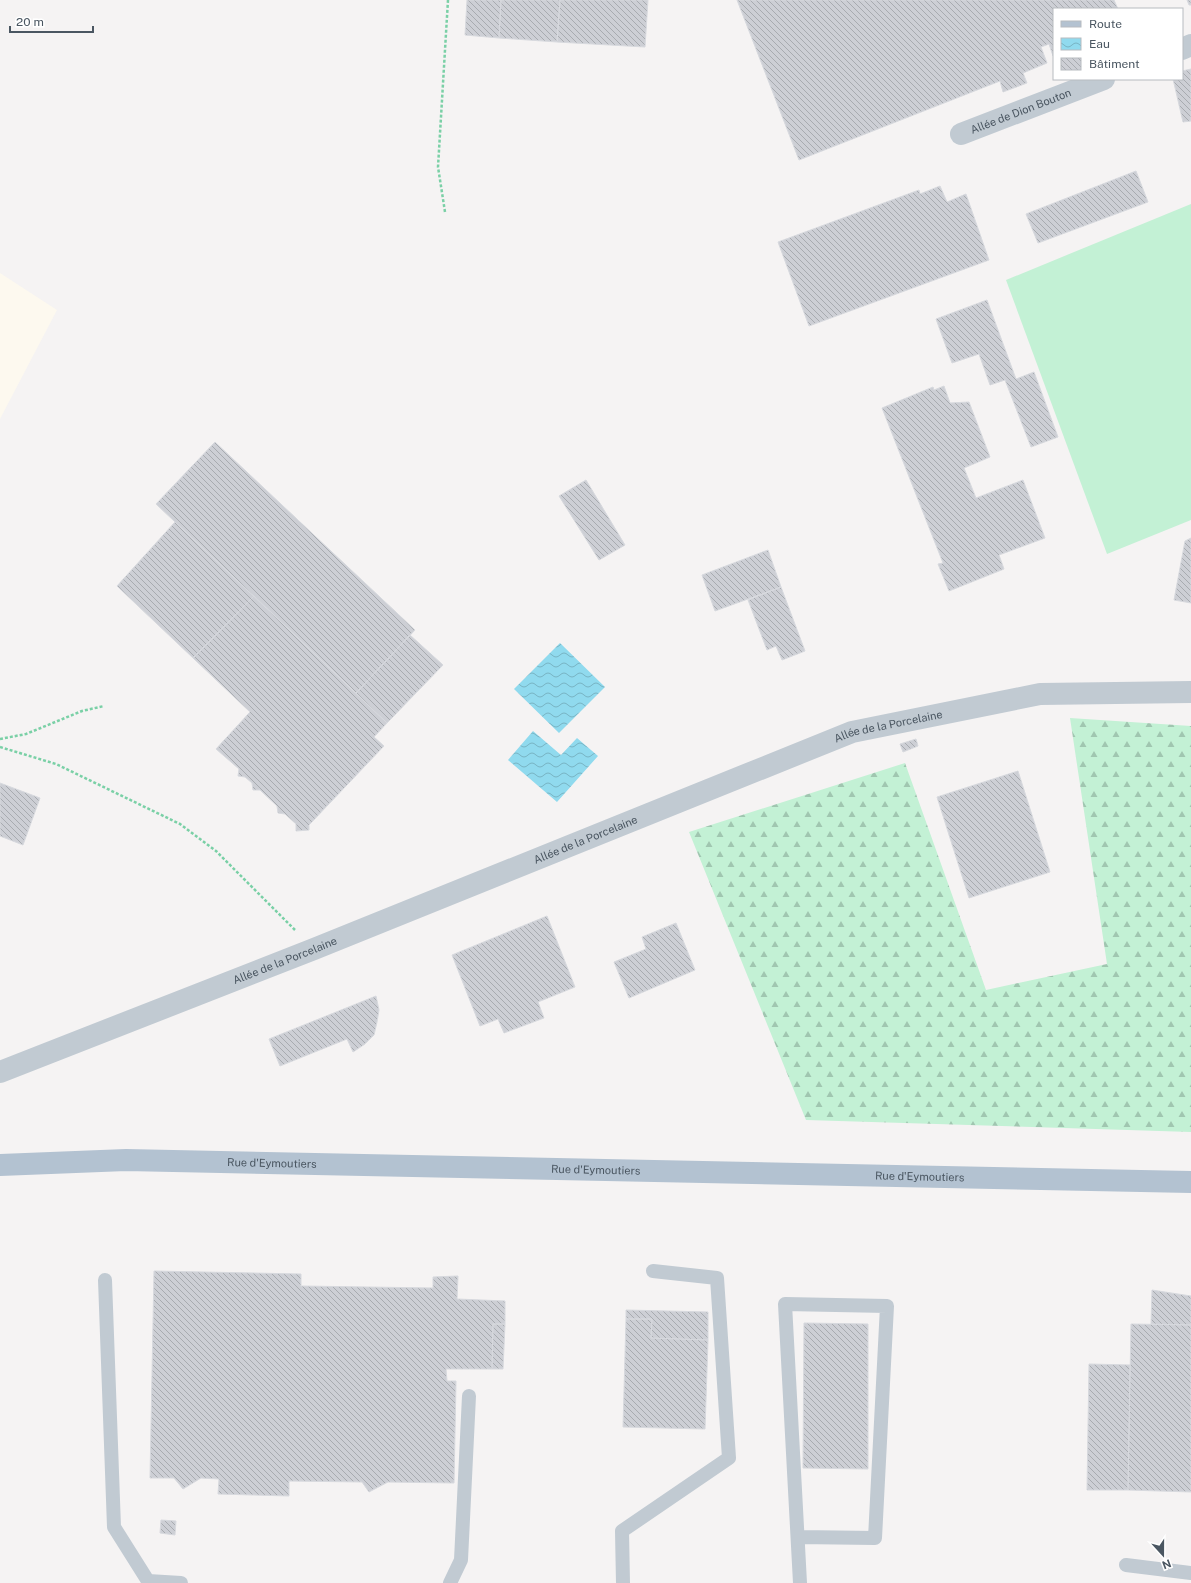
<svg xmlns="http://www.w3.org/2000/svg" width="1191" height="1583" viewBox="0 0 1191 1583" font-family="'Public Sans',sans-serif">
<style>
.commercial{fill:#fdf9ef}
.grass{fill:#c3f1d5}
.forest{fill:url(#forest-firs)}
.water{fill:url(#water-waves)}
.building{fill:url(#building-back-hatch);stroke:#d7d9de}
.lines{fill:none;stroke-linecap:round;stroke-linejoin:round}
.path{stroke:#7ad0a6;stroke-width:2.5;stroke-dasharray:3 2;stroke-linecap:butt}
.service{stroke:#c1cad2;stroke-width:14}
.minor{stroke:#c1cad2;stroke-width:22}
.primary{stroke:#b3c2d1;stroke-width:22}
.labels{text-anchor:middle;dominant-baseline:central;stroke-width:3;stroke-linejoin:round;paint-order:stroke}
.street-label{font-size:11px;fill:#4a5661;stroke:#fff}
</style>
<defs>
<pattern id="forest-firs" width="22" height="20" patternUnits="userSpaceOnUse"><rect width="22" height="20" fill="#c3f1d5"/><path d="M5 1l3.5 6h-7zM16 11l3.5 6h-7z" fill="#a0c6b0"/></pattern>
<pattern id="water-waves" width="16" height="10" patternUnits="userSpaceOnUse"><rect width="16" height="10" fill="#90daee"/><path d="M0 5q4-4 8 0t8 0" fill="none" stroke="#78b4c4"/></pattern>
<pattern id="building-back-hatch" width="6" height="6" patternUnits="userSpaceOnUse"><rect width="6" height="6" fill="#cdcfd5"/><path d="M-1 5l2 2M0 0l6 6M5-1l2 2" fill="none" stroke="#a8abb0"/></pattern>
</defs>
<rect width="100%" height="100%" fill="#f5f3f3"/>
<path class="commercial" d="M0,273L57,310L0,419Z"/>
<path class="grass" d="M1191,204V520L1107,554L1006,280Z"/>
<path class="forest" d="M1070,718L1191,726V1132L806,1120L689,832L905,763L986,990L1107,964Z"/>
<path class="water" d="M560,643L605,687L559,733L514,689Z
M533,731L561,755L577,738L598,756L557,802L508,760Z"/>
<path class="building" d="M467,0H501L499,38L465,35Z
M501,0H560L557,42L499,38Z
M560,0H648L645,47L557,42Z
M737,0H1114L1118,9H1054V55L1053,56L1049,44L1041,47L1047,63L1023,73L1027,83L1003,92L1000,81L799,160Z
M1187,0H1191V5H1189Z
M1191,69V121L1183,122L1173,79H1182V71Z
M1136,171L1148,202L1038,243L1026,214Z
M940,186L947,202L966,194L989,260L809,326L778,242L919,190L920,194Z
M987,300L1016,379L1034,372L1058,437L1031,447L1005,380L990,385L979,354L952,363L936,319Z
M944,386L950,403L969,402L990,457L964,468L976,498L1023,480L1045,538L999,555L1004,569L949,591L938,564L943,563L882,408L933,387L934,390Z
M215,442L415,630L356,693L156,504Z
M586,480L625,545L599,560L559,496Z
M175,522L254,596L193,658L117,586Z
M1191,538V603L1174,600L1185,541Z
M768,550L781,587L715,611L702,575Z
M781,587L805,651L782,660L776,646L767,650L748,600Z
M254,596L387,723L374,737L384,746L309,825V830L296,831V824L285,814L278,813L277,806L260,790H253L252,783L245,777L238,776L239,769L216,749L250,712L193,658Z
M410,635L443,665L387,723L356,693Z
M916,739L918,746L903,752L900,744Z
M1018,771L1050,872L969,898L937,797Z
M0,783L40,798L23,845L0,836Z
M547,916L575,987L538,1002L544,1018L504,1033L498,1019L480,1026L452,955Z
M676,923L695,970L629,998L614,962L646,949L642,937Z
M376,996L379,1010L377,1022L374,1035L365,1044L353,1052L347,1039L280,1066L269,1039Z
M154,1271L301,1274V1286L433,1288V1277L458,1276L457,1299L505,1301V1324H493L492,1369H446L447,1381H456L454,1483L388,1482L369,1492L362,1482L289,1481V1496L218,1494L219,1479L201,1478L183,1489L174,1478H150Z
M1152,1290L1191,1296V1325L1151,1324Z
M626,1310L708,1312V1340L651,1338L652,1319H626Z
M626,1319H652L651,1338L708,1340L705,1429L623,1427Z
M804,1323L868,1324V1469L803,1468Z
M493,1324H505L503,1369H492Z
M1131,1324L1191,1325V1492L1128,1490Z
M1089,1364L1130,1365L1128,1490H1087Z
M161,1520L176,1521L175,1535L160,1533Z"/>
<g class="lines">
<path class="path" d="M445,212L438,167L448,0
M0,739L26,734L82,711L104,706
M0,747L56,764L180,824L216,851L295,930"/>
<path class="service" d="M105,1280L114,1527L148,1581L181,1583
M798,1537L875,1538L887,1306L785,1304L800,1583
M1126,1565L1191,1573
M450,1583L461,1560L469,1396
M623,1583L622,1531L729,1458L717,1278L653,1271"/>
<g class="minor">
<path d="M1182,49L1191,45"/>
<path id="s1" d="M961,134L1104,79"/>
<path id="s2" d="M0,1072L314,949L852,732L1040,694L1191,692"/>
</g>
<path class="primary" id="s3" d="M0,1165L126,1160L1191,1182"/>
</g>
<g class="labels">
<g class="street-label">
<text stroke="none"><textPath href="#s1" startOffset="64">Allée de Dion Bouton</textPath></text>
<text stroke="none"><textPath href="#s2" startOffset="954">Allée de la Porcelaine</textPath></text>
<text stroke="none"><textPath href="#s2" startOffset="630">Allée de la Porcelaine</textPath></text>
<text stroke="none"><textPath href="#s2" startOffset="306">Allée de la Porcelaine</textPath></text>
<text stroke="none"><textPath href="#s3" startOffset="272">Rue d'Eymoutiers</textPath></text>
<text stroke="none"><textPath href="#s3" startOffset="596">Rue d'Eymoutiers</textPath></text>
<text stroke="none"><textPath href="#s3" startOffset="920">Rue d'Eymoutiers</textPath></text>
</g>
</g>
<rect x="1053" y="8" width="130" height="72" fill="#ffffff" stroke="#b7bbc0"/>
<rect x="1061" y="21" width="20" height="6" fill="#b3c2d1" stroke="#b7bbc0"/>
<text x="1089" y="28" font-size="12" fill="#4a5661">Route</text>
<rect x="1061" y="38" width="20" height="12" fill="url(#water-waves)" stroke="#b7bbc0"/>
<text x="1089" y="48" font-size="12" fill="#4a5661">Eau</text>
<rect x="1061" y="58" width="20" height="12" fill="url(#building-back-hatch)" stroke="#b7bbc0"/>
<text x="1089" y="68" font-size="12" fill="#4a5661">Bâtiment</text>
<g transform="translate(1163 1555) rotate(159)" stroke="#ffffff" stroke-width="3" paint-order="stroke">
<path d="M0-3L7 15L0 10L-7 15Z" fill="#4a5661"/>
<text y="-6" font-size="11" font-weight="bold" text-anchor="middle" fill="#4a5661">N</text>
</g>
<path d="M10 26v6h83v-6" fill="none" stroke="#4a5661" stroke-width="2"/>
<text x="16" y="26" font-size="12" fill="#4a5661" stroke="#ffffff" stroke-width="3" paint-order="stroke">20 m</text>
</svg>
